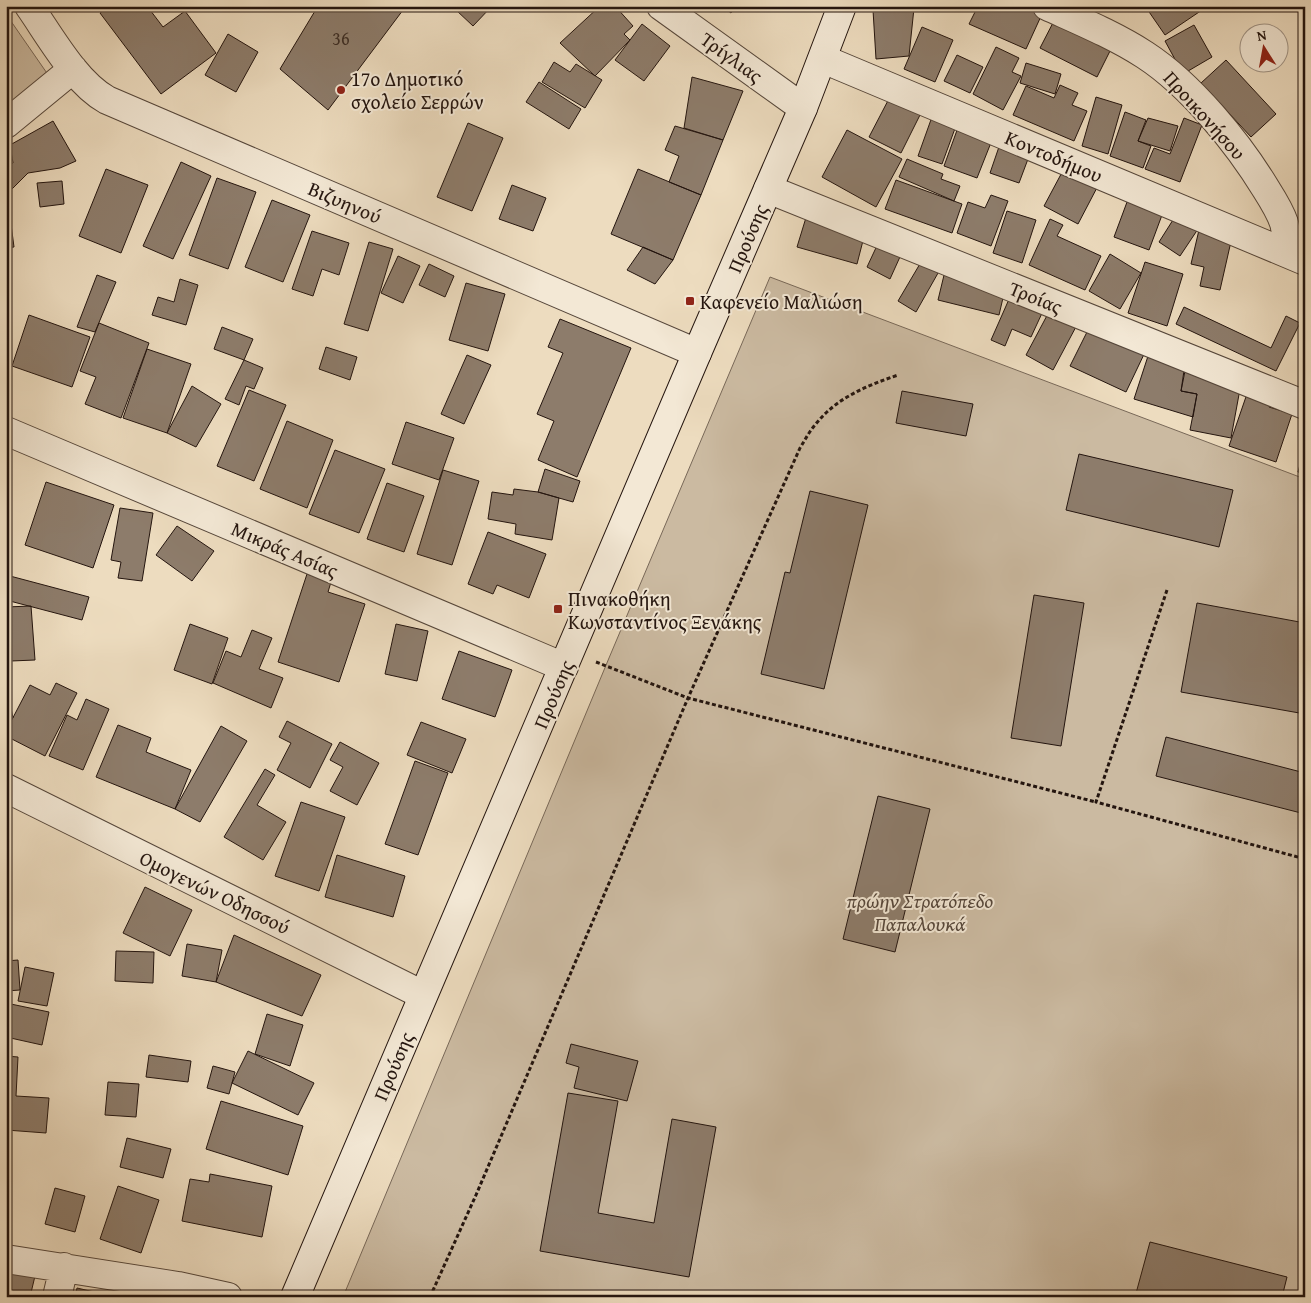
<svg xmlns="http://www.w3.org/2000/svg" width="1311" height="1303" viewBox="0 0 1311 1303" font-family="'Gentium Book Plus',serif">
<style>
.green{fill:#cbbaa1;stroke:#786858}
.building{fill:#8d7c6b;stroke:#24150f}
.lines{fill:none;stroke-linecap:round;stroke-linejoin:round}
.street-casing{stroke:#56473b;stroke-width:30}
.secondary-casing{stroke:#24150f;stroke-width:30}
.path{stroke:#24150f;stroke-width:3;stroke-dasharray:4 2.5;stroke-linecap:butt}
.street{stroke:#f3e8d5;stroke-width:28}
.secondary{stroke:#f3e8d5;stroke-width:28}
.poi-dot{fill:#8f2418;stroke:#f3e8d5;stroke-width:2}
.labels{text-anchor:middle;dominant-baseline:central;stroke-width:4;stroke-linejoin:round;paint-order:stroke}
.number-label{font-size:18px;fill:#3e2f26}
.street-label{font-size:20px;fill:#24150f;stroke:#f3e8d5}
.poi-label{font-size:20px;fill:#24150f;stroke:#f3e8d5;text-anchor:start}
.park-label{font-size:20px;font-style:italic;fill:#56473b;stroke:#f3e8d5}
</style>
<rect width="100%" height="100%" fill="#eddcbf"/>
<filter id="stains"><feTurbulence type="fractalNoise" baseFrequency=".004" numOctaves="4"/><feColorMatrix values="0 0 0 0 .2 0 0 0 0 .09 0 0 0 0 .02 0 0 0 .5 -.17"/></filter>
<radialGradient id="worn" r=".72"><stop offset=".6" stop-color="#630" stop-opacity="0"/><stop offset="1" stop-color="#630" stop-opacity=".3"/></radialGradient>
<path class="green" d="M6,14L51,79L6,114Z
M770,277L1305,479V1297H343L609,658Z"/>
<path class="building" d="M109,6H147L163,27L185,11L216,53L161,94L100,13Z
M318,6H406L328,110L280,69Z
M459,6H492L473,26L456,10Z
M600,6H615L633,26L624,34L630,40L595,76L560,43Z
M722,6H736L731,13Z
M978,6H1026L1042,14L1026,49L969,24Z
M1145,6H1208L1165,35Z
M914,8L909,56L876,59L873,10Z
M1057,15L1114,43L1097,77L1040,48Z
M642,24L670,46L644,81L615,60Z
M1194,25L1212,57L1183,74L1165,41Z
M922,27L953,40L935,82L904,69Z
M228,34L258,52L236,92L205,75Z
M996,47L1019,58L1012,72L1021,76L1003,110L973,94Z
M957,55L983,67L970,93L944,81Z
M1226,60L1276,114L1251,137L1201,83Z
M554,62L570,72L576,64L602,80L585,108L542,82Z
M1026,63L1061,74L1055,94L1020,83Z
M692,77L743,91L723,140L684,128Z
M539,82L581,109L569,129L526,102Z
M1060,85L1078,93L1072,105L1087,111L1074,141L1013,115L1026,86L1054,98Z
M893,91L924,107L901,153L869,137Z
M1096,97L1122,105L1108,154L1082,146Z
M1125,112L1146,120L1138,141L1151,146L1143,168L1110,156Z
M933,114L957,123L942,164L918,156Z
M1148,118L1178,126L1170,151L1138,141Z
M1184,118L1202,125L1180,182L1145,169L1154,148L1170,154Z
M53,121L76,161L60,168L28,173L7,194L14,247L6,248V166L13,163L10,145Z
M960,122L994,135L977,178L944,166Z
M468,123L503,138L472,211L437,197Z
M675,126L723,140L701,195L669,182L679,156L665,150Z
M847,130L902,159L876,207L822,177Z
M1001,141L1031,151L1019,183L990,173Z
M907,159L943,174L941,179L960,186L954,201L899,177Z
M181,162L211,176L173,259L143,246Z
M1067,163L1101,180L1078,224L1044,206Z
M106,169L148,185L121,253L79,236Z
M638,169L701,195L673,260L611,234Z
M217,178L256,192L228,269L189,255Z
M896,180L962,204L952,233L885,209Z
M62,181L64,204L40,207L37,183Z
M512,185L546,198L533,231L499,219Z
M1130,194L1165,207L1149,250L1114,237Z
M991,195L1008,201L991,246L957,233L968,202L985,208Z
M272,200L310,215L283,282L245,267Z
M808,211L866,229L857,264L797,247Z
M1007,211L1036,220L1022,263L993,253Z
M1178,212L1200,226L1180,256L1159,242Z
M1050,219L1063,225L1057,236L1101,256L1085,290L1029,265Z
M1199,230L1232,237L1220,290L1200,286L1204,267L1191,264Z
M312,231L349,243L339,275L322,269L313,296L292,289Z
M881,237L904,248L890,279L867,267Z
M369,242L393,249L368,331L344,324Z
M643,247L673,260L655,284L627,270Z
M1110,254L1141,273L1120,309L1089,291Z
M398,256L420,266L403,303L381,293Z
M924,257L942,266L916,312L898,301Z
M1145,262L1183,274L1167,326L1128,313Z
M429,264L454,276L445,297L419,285Z
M945,271L1006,285L999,315L938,300Z
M97,275L116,282L95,332L77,327Z
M180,279L198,285L186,325L152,315L158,297L174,302Z
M466,283L505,294L488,351L449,340Z
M1010,297L1043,311L1031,337L1012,329L1005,346L991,340Z
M1184,307L1271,348L1286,316L1300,323L1276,371L1176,324Z
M1051,308L1078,323L1053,370L1026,355Z
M29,315L90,337L72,387L12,366Z
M560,319L631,348L577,477L538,460L554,421L537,414L563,353L548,347Z
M99,323L149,343L121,418L85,404L96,377L80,371Z
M222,327L253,339L244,360L214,349Z
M1089,328L1147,348L1126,392L1070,366Z
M326,347L357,357L350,380L319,369Z
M147,349L191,364L167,433L123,418Z
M1149,353L1185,364L1181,391L1197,394L1193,417L1134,399Z
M467,355L491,365L464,424L441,414Z
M244,360L263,368L254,389L246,386L239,405L225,399Z
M1186,366L1240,389L1231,438L1190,430L1197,394L1181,391Z
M192,386L221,404L196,447L167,433Z
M1249,388L1273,396L1269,407L1292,414L1276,462L1229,446Z
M249,390L286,405L254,481L217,466Z
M902,391L973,404L966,436L896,423Z
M287,421L333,440L307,508L260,489Z
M406,422L454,438L439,480L392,464Z
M1305,445V474L1298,472Z
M335,450L385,469L359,533L309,514Z
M1079,454L1233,490L1219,547L1066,510Z
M545,469L580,481L573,502L538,492Z
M443,470L479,481L452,565L417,554Z
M46,482L114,505L93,568L25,545Z
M387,483L424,496L404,552L367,539Z
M514,489L538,492L559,498L552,540L515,534L516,524L488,519L492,492L513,495Z
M810,491L868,505L824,689L761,674L785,572L790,573Z
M120,508L153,513L142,581L118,578L121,562L111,560Z
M6,524L10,574H6Z
M177,526L214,551L192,581L156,555Z
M488,532L546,554L529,598L497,585L493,594L468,584Z
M307,574L331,582L328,592L365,604L339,682L278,662Z
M10,576L89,597L82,620L6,600V591Z
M1034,595L1084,603L1061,746L1011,738Z
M1197,603L1305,623V714L1181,692Z
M31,606L35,660L11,661V645H6V607Z
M190,624L228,638L212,684L174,670Z
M396,624L428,631L417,681L385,674Z
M252,630L272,638L259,669L283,678L271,708L213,683L226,651L241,657Z
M459,651L512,670L495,717L442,699Z
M6,683L13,718L6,720Z
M56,683L77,693L45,756L6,736V731L30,685L50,695Z
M86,699L109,709L83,770L49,756L67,715L77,720Z
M287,721L332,744L310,788L277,770L291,743L279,737Z
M421,722L466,739L452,773L407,755Z
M118,725L151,738L146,752L191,770L175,809L96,777Z
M221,726L247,741L200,822L175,809Z
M1166,737L1305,773V814L1156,776Z
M340,742L379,763L357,805L330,791L343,767L330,760Z
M415,761L448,773L418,855L385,844Z
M265,769L275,775L257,805L286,822L263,860L224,837Z
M878,796L930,809L895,952L843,939Z
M301,802L345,817L319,891L275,876Z
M337,855L405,876L393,917L325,897Z
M145,887L192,910L170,956L123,933Z
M234,935L321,975L302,1016L216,982Z
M187,944L222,950L216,982L182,976Z
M116,951L154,952L153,983L115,981Z
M18,960L20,990L6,991V961Z
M25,967L54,973L47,1006L18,1001Z
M6,1003L49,1012L42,1045L6,1037Z
M267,1014L303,1025L290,1066L255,1054Z
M571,1044L638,1061L627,1101L574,1088L579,1067L566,1063Z
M248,1051L314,1083L298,1115L232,1083Z
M149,1055L191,1061L188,1082L146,1077Z
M6,1056L18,1057L16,1096L49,1098L46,1133L6,1130Z
M213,1066L235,1072L229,1094L207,1088Z
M108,1082L139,1084L136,1117L105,1115Z
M568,1093L618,1101L598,1213L654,1223L672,1119L716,1127L689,1277L540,1251Z
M221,1101L303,1126L288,1175L206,1149Z
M127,1138L171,1149L163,1178L120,1167Z
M210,1174L272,1186L262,1237L182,1221L190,1179L209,1182Z
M118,1186L159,1200L141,1253L100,1239Z
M55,1188L85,1196L75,1232L45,1224Z
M1150,1242L1287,1277L1282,1297H1135Z
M6,1268L35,1276L30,1297H6Z
M77,1288L116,1297H75Z
M124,1294L148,1296L124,1297Z"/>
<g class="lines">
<g class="street-casing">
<path id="street" d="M29,6C50,36 75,82 107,100L697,353
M661,6L803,108
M1047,6C1080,21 1114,35 1145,55C1191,85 1238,143 1266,189C1273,200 1280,211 1284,223C1287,233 1287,243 1286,253
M823,59L1305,261
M6,124L73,69
M768,189L1305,405
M6,431L564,667
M6,788L423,995
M6,1259L178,1286L228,1297
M57,1297L64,1267"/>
</g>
<g class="secondary-casing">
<path id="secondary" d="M295,1297L697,353L803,108L842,6"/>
</g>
<path class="path" d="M1167,590L1096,802L1305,859
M596,662L688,698L1096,802
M430,1297L476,1195L688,698L800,448C805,440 809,432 815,425C836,398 866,386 898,375"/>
<use href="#street" class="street"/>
<use href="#secondary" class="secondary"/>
</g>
<g class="poi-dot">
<circle cx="341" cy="90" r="5"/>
<rect x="685" y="296" width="10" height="10" rx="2.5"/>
<rect x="553" y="604" width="10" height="10" rx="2.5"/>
</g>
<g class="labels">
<g class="number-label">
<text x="341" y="38">36</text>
</g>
<g class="street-label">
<text transform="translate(732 57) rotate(36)">Τρίγλιας</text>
<text transform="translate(1205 115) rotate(48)">Προικονήσου</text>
<text transform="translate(1054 156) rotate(23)">Κοντοδήμου</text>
<text transform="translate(345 202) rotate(23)">Βιζυηνού</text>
<text transform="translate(747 238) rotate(-67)">Προύσης</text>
<text transform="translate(1036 297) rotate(22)">Τροίας</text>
<text transform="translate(285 549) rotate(23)">Μικράς Ασίας</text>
<text transform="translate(553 694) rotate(-67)">Προύσης</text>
<text transform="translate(215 892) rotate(26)">Ομογενών Οδησσού</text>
<text transform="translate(393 1066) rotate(-67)">Προύσης</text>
</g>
<g class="poi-label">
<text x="351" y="78">17ο Δημοτικό<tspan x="351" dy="23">σχολείο Σερρών</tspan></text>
<text x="700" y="301">Καφενείο Μαλιώση</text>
<text x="568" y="598">Πινακοθήκη<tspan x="568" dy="23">Κωνσταντίνος Ξενάκης</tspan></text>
</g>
<g class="park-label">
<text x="920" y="900">πρώην Στρατόπεδο<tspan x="920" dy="23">Παπαλουκά</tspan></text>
</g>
</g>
<rect width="1311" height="1303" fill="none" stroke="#eddcbf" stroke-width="25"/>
<rect x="8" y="8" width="1296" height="1288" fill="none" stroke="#24150f" stroke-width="2.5"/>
<rect x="12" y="12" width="1286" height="1278" fill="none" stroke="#24150f"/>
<g transform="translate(1264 48) rotate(349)"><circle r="24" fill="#f3e8d5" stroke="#a09486"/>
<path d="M0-4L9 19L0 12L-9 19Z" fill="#8f2418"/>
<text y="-8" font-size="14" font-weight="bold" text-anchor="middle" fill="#24150f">N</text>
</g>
<rect width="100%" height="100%" filter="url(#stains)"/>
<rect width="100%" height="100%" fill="url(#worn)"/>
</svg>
